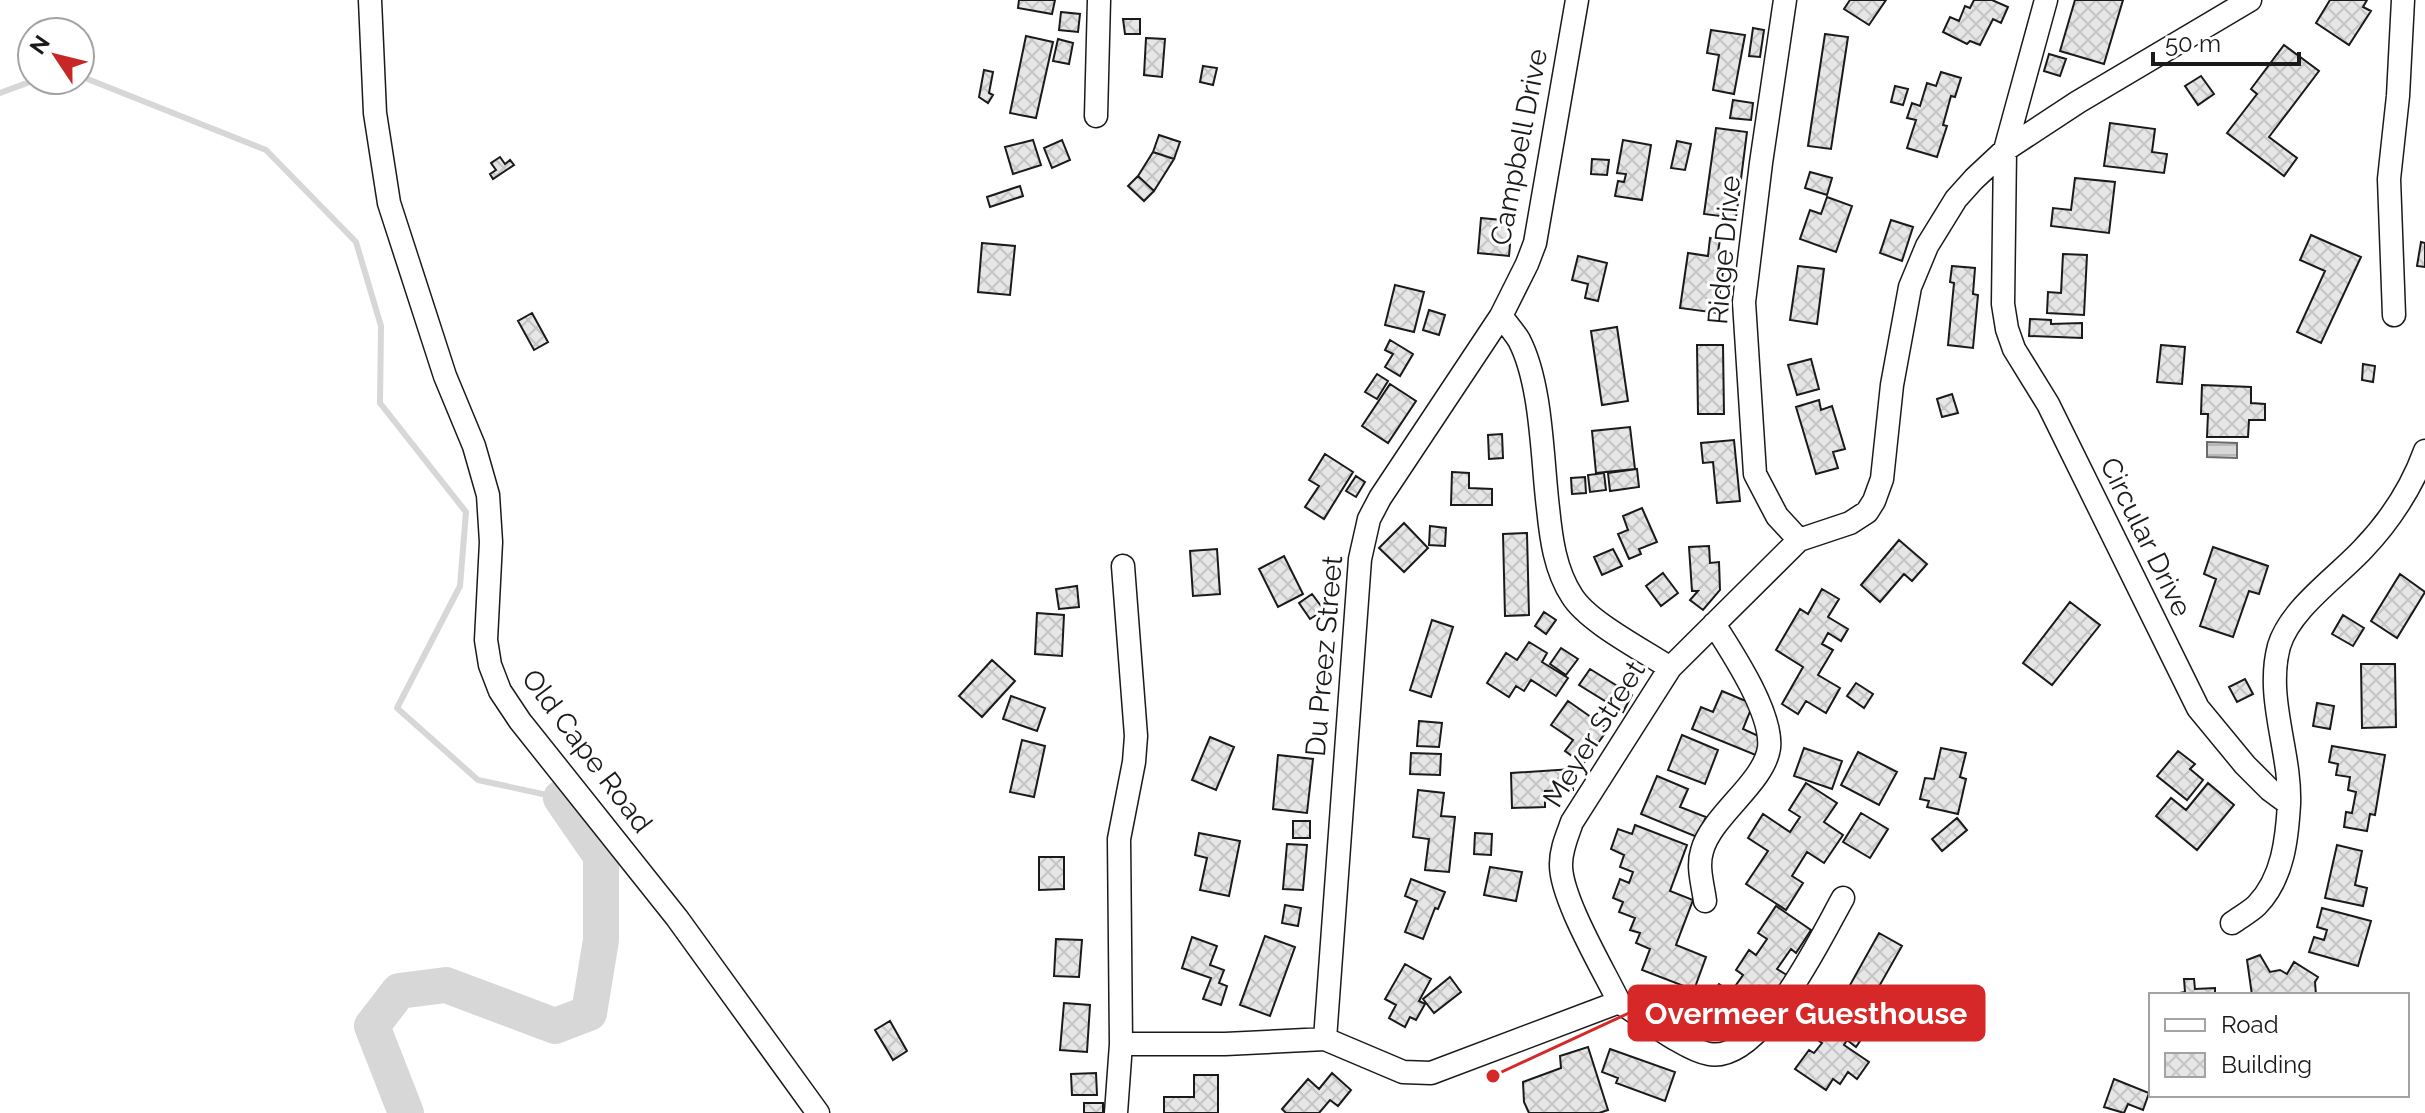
<svg xmlns="http://www.w3.org/2000/svg" width="2425" height="1113" viewBox="0 0 2425 1113" font-family="Raleway,sans-serif">
<style>
.water{fill:url(#water-rules);stroke:#6a6a6a;stroke-width:2}
.lines{fill:none;stroke-linecap:round;stroke-linejoin:round}
.stream{stroke:#d7d7d7;stroke-width:6}
.river{stroke:#d7d7d7;stroke-width:36}
.building{fill:url(#building-cross-hatch);stroke:#1a1a1a;stroke-width:2}
.minor-casing{stroke:#1a1a1a;stroke-width:25}
.minor{stroke:#fff;stroke-width:22}
.labels{text-anchor:middle;dominant-baseline:central;stroke-width:6;stroke-linejoin:round;paint-order:stroke}
.street-label{font-size:28px;fill:#1a1a1a;stroke:#fff}
.leader{fill:none;stroke:#d62828;stroke-width:3}
.callout-dot{fill:#d62828;stroke:#fff;stroke-width:3}
.callout{fill:#d62828;stroke:#d62828;stroke-width:3}
.callout-label{font-size:30px;text-anchor:middle;font-weight:bold;fill:#fff}
</style>
<defs>
<pattern id="water-rules" width="6" height="5" patternUnits="userSpaceOnUse" patternTransform="scale(2)"><rect width="6" height="5" fill="#d7d7d7"/><path d="M0 2.5h6" fill="none" stroke="#b8b8b8"/></pattern>
<pattern id="building-cross-hatch" width="8" height="8" patternUnits="userSpaceOnUse" patternTransform="scale(2)"><rect width="8" height="8" fill="#e6e6e6"/><path d="M0 0l8 8M0 8l8-8" fill="none" stroke="#c5c5c5"/></pattern>
</defs>
<rect width="100%" height="100%" fill="#fff"/>
<path class="water" d="M2207,442L2237,443V458L2207,457Z"/>
<g class="lines">
<path class="stream" d="M80,76L266,150L356,242L381,326L380,403L466,512L460,586L397,708L478,780L561,798
M0,93L35,80"/>
<path class="river" d="M406,1113L372,1026L399,991L446,985L555,1026L589,1013L601,940V856L561,798"/>
</g>
<path class="building" d="M1019,0H1055L1052,14L1018,8Z
M1850,0H1886L1869,25L1844,9Z
M1974,0H1992L2008,7L2001,23L1993,19L1980,45L1970,41L1967,44L1943,32L1950,17L1959,21L1965,6L1970,8Z
M2075,0H2123L2104,64L2060,51Z
M2330,0H2367L2363,7L2371,11L2349,45L2316,23Z
M1061,12L1080,14L1078,32L1059,30Z
M1123,19H1140V34H1125Z
M1753,28L1764,30L1760,57L1749,56Z
M1711,30L1745,35L1734,94L1713,90L1719,55L1707,53Z
M1825,34L1848,37L1831,149L1808,146Z
M1026,36L1053,42L1036,118L1010,113Z
M1146,38L1165,39L1162,77L1144,75Z
M1058,39L1073,43L1069,64L1053,61Z
M2284,45L2319,71L2269,137L2297,158L2284,176L2227,133L2257,94L2251,89Z
M2049,54L2066,59L2060,76L2044,71Z
M1203,66L1217,68L1213,85L1200,82Z
M984,70L993,72L989,93L993,95L988,103L979,97Z
M1941,72L1961,78L1955,97L1951,96L1943,125L1947,126L1937,157L1907,148L1916,120L1907,118L1912,103L1920,106L1927,83L1936,86Z
M2201,76L2214,94L2198,105L2185,86Z
M1895,86L1908,89L1903,105L1891,102Z
M1733,100L1753,103L1751,120L1730,118Z
M2110,123L2155,129L2152,152L2167,154L2164,173L2104,166Z
M1716,128L1747,132L1736,218L1704,214Z
M1159,135L1180,142L1174,159L1153,152Z
M1033,140L1041,165L1013,174L1005,147Z
M1062,140L1070,160L1052,168L1044,148Z
M1623,140L1651,145L1642,200L1615,196L1618,181L1624,182L1626,174L1617,173Z
M1677,141L1691,144L1685,170L1671,168Z
M1153,152L1174,159L1154,191L1138,176Z
M500,157L505,164L510,160L514,165L493,179L490,174L496,170L491,163Z
M1592,159L1609,160L1607,175L1591,174Z
M1810,172L1832,178L1827,195L1805,188Z
M1138,176L1154,191L1144,201L1128,186Z
M2075,178L2115,182L2109,233L2051,226L2053,208L2071,210Z
M1020,186L1023,196L990,207L987,197Z
M1827,197L1852,206L1836,252L1800,239L1810,210L1821,214Z
M1481,218L1512,221L1509,256L1478,253Z
M1891,220L1913,227L1902,261L1880,253Z
M2311,235L2361,257L2321,343L2297,332L2325,271L2300,260Z
M1710,238L1720,240L1717,257L1725,258L1717,313L1680,308L1688,253L1708,256Z
M2421,242L2425,243V267L2417,266Z
M982,243L1015,246L1010,295L978,292Z
M2063,254L2087,255L2084,315L2047,313L2048,292L2061,293Z
M1578,256L1607,263L1598,301L1585,298L1588,284L1572,280Z
M1798,266L1824,269L1817,324L1790,320Z
M1952,266L1975,268L1973,294L1978,295L1973,348L1948,345L1954,283L1950,282Z
M1395,285L1424,292L1414,332L1385,325Z
M1429,310L1445,315L1439,335L1423,330Z
M532,313L548,342L534,350L518,321Z
M2030,319L2051,320V324L2082,323V338L2029,336Z
M1617,327L1628,401L1602,405L1591,331Z
M1390,340L1413,354L1400,376L1385,367L1393,354L1385,350Z
M1697,345H1723L1724,414H1698Z
M2161,345L2185,347L2182,384L2157,382Z
M1811,359L1819,389L1797,395L1788,365Z
M2363,364L2375,366L2373,382L2362,380Z
M1377,374L1388,381L1377,399L1365,392Z
M1390,384L1416,401L1388,443L1362,426Z
M2202,385L2251,387V403L2265,404V420H2249L2248,437H2207L2208,414H2201Z
M1952,394L1958,413L1942,417L1937,399Z
M1819,400L1821,410L1832,406L1845,449L1833,452L1838,468L1816,474L1796,407Z
M1630,427L1635,469L1596,473L1592,431Z
M1502,434L1503,458L1489,459L1488,435Z
M1734,440L1740,501L1717,503L1713,462L1703,463L1701,443Z
M1325,454L1353,472L1324,519L1305,507L1319,486L1309,480Z
M1637,469L1639,487L1610,491L1608,473Z
M1452,472L1469,473V488L1492,489V505H1451Z
M1604,473L1606,490L1590,492L1588,475Z
M1356,476L1365,482L1356,497L1346,491Z
M1585,477L1586,493L1572,494L1571,478Z
M1642,508L1657,542L1639,549L1641,554L1629,559L1618,534L1628,530L1623,516Z
M1404,523L1428,548L1404,572L1379,548Z
M1430,526L1446,528L1445,546L1429,545Z
M1527,533L1529,615L1505,616L1503,534Z
M1899,540L1927,564L1912,581L1904,574L1880,602L1861,585Z
M1709,546L1710,563L1719,562L1720,590L1703,610L1690,600L1698,591H1692L1689,547Z
M2213,547L2268,566L2259,594L2249,591L2233,637L2200,626L2216,579L2204,574Z
M1217,549L1220,594L1193,596L1190,551Z
M1613,549L1622,566L1602,575L1594,557Z
M1284,556L1303,594L1278,607L1259,569Z
M1663,573L1678,593L1661,606L1646,586Z
M2400,574L2425,592L2397,638L2371,621Z
M1077,586L1079,607L1059,609L1056,589Z
M1822,589L1839,599L1828,617L1848,629L1841,641L1828,633L1822,644L1833,650L1818,675L1840,688L1826,713L1806,701L1798,714L1782,704L1803,667L1776,650L1800,609L1808,614Z
M1312,594L1324,610L1310,619L1299,603Z
M2070,602L2100,625L2052,685L2023,663Z
M1544,612L1556,620L1546,634L1535,626Z
M1037,613L1064,615L1062,656L1035,654Z
M2343,615L2364,628L2353,646L2332,634Z
M1432,620L1453,627L1431,697L1410,690Z
M1529,642L1547,653L1542,662L1568,678L1556,696L1531,680L1524,691L1516,686L1509,697L1487,683L1506,653L1517,660Z
M1561,648L1578,659L1566,675L1550,664Z
M992,660L1015,681L982,717L959,696Z
M2361,664H2395L2396,727L2362,728Z
M1590,669L1632,695L1623,712L1579,685Z
M2245,679L2253,694L2237,702L2229,687Z
M1856,683L1873,694L1864,708L1847,696Z
M1722,691L1753,704L1743,729L1765,739L1758,756L1692,729L1701,707L1713,712Z
M1011,696L1045,708L1037,731L1003,719Z
M1568,701L1608,729L1583,764L1565,751L1573,740L1551,725Z
M2317,703L2334,706L2330,729L2313,726Z
M1419,721L1442,723L1439,747L1417,746Z
M1682,735L1718,750L1705,784L1668,770Z
M1210,737L1234,747L1216,790L1192,780Z
M1022,740L1045,746L1034,797L1010,792Z
M2332,746L2385,755L2375,815L2370,814L2367,831L2344,827L2346,812L2352,813L2356,792L2348,790L2350,777L2336,775L2338,764L2329,762Z
M1804,748L1842,761L1832,789L1794,776Z
M1941,748L1966,753L1960,777L1966,779L1958,814L1927,807L1929,801L1920,799L1925,778L1934,779Z
M2178,751L2195,764L2190,769L2203,780L2187,800L2157,776Z
M1858,752L1897,772L1879,805L1841,785Z
M1411,753L1441,754L1440,775L1410,774Z
M1278,755L1313,759L1307,813L1273,809Z
M1572,769L1573,790L1545,791V807L1512,808L1511,773Z
M1657,776L1688,789L1680,807L1706,817L1697,837L1641,814Z
M1806,783L1837,803L1824,822L1843,835L1824,863L1807,852L1792,876L1803,883L1786,910L1746,884L1768,851L1748,838L1763,814L1790,832L1800,817L1789,810Z
M2208,783L2234,805L2197,850L2156,816L2171,798L2186,810Z
M1418,790L1444,793L1441,816L1455,817L1449,872L1425,870L1429,839L1413,837Z
M1861,813L1888,829L1870,858L1843,842Z
M1957,818L1967,830L1942,851L1932,839Z
M1293,821H1310V838H1293Z
M1635,825L1687,845L1670,891L1693,900L1676,945L1706,957L1694,990L1642,970L1650,949L1636,943L1640,933L1630,930L1635,918L1619,912L1623,902L1613,898L1620,879L1629,883L1633,872L1620,867L1624,855L1611,849L1618,829L1632,834Z
M1199,833L1240,841L1229,896L1200,890L1207,858L1195,855Z
M1475,833L1492,834L1491,855L1474,854Z
M1287,844L1307,845L1303,890L1283,889Z
M2337,845L2362,851L2355,885L2367,888L2363,906L2325,898Z
M1039,857H1064V889L1039,890Z
M1490,867L1522,872L1516,901L1484,895Z
M1411,879L1445,892L1438,909L1435,908L1423,939L1405,932L1417,901L1405,896Z
M1285,905L1301,908L1298,926L1282,923Z
M1776,906L1811,930L1796,953L1791,949L1777,969L1790,977L1777,997L1760,986L1749,1003L1758,1010L1741,1035L1702,1008L1719,984L1731,992L1743,975L1736,970L1749,950L1756,955L1767,939L1758,933Z
M2322,908L2371,921L2358,966L2309,952L2314,937L2324,940L2327,930L2317,927Z
M1879,933L1902,946L1868,1006L1845,994Z
M1265,936L1295,947L1270,1016L1240,1005Z
M1192,937L1217,946L1210,965L1224,970L1219,983L1227,986L1221,1005L1203,999L1211,978L1182,968Z
M1056,939L1082,940L1079,977L1054,976Z
M2260,955L2270,972L2280,970L2287,974L2294,962L2318,977L2315,982L2316,995H2252L2247,960Z
M1405,964L1431,979L1419,1001L1425,1004L1416,1020L1410,1017L1405,1027L1389,1018L1396,1005L1385,999Z
M1450,977L1461,992L1434,1013L1423,999Z
M2184,979H2194L2195,989L2215,988V995H2179V993L2185,992Z
M1836,998L1851,1008L1853,1004L1875,1019L1856,1047L1847,1040L1844,1045L1869,1062L1857,1079L1848,1072L1840,1084L1833,1079L1826,1090L1795,1069L1809,1050L1814,1053L1822,1043L1816,1039L1828,1022L1834,1026L1837,1022L1825,1014Z
M1064,1003L1090,1005L1087,1052L1060,1050Z
M890,1021L907,1051L893,1060L875,1030Z
M1588,1047L1608,1110L1599,1113H1529L1524,1102L1523,1082L1561,1068L1560,1056Z
M1610,1049L1675,1072L1665,1101L1616,1083L1618,1078L1602,1072Z
M1096,1073L1097,1095H1072L1071,1074Z
M1332,1073L1351,1090L1338,1106L1330,1100L1319,1113H1286L1282,1109L1308,1079L1319,1089Z
M1194,1075H1218V1113H1164V1097H1194Z
M2114,1079L2149,1093L2143,1110L2128,1104L2124,1113L2104,1107Z
M1084,1103H1103V1113H1084Z"/>
<g class="lines">
<g class="minor-casing">
<path id="minor" d="M370,0L375,113L389,203L445,376L474,446L488,495L491,542L486,640L490,665L500,691L520,721L677,918L818,1113
M1577,0L1535,243L1527,264L1501,316C1507,324 1514,332 1519,340C1542,384 1542,459 1548,508C1551,538 1555,570 1572,596C1588,622 1643,650 1670,668
M1785,0L1761,163L1744,302L1755,474L1777,516L1799,540
M2250,0L2078,102L2005,150L2003,304L2007,329L2014,349L2048,404L2198,708L2245,765L2270,790L2289,804C2291,752 2265,698 2279,646C2290,609 2337,577 2363,549C2389,522 2412,487 2425,451
M1096,116L1099,0
M2394,315L2389,179L2398,96L2403,0
M1705,901C1703,885 1697,867 1702,851C1711,816 1764,783 1769,748C1773,714 1732,652 1714,624
M2232,923C2240,917 2250,912 2257,905C2283,878 2287,839 2289,804
M1619,1002C1642,1016 1685,1050 1709,1054C1761,1064 1821,937 1843,898
M1325,1039L1360,559L1369,519L1380,498L1501,316
M1121,1044H1225L1325,1039L1403,1072L1431,1073L1619,1002C1603,969 1560,897 1561,864C1561,849 1567,836 1572,822L1670,668L1799,540L1850,523L1867,512L1874,501L1882,479L1892,385L1910,287L1927,246L1956,199L1974,179L2005,150L2046,0
M1116,1113L1121,1044L1119,839L1134,762L1136,736L1123,566"/>
</g>
<use href="#minor" class="minor"/>
</g>
<g class="labels">
<g class="street-label">
<text transform="translate(1519 147) rotate(-79)">Campbell Drive</text>
<text transform="translate(1724 250) rotate(-85)">Ridge Drive</text>
<text transform="translate(2146 537) rotate(64)">Circular Drive</text>
<text transform="translate(1324 656) rotate(-85)">Du Preez Street</text>
<text transform="translate(1594 734) rotate(-58)">Meyer Street</text>
<text transform="translate(587 751) rotate(53)">Old Cape Road</text>
</g>
</g>
<path class="leader" d="M1493 1076L1629 1013"/>
<circle class="callout-dot" cx="1493" cy="1076" r="8"/>
<rect class="callout" x="1629" y="986" width="355" height="54" rx="8"/>
<g class="callout-label">
<text x="1806" y="1024">Overmeer Guesthouse</text>
</g>
<rect x="2149" y="993" width="260" height="104" fill="#ffffff" stroke="#a3a3a3" stroke-width="2"/>
<rect x="2165" y="1019" width="40" height="12" fill="#ffffff" stroke="#a3a3a3" stroke-width="2"/>
<text x="2221" y="1033" font-size="24" fill="#1a1a1a">Road</text>
<rect x="2165" y="1053" width="40" height="24" fill="url(#building-cross-hatch)" stroke="#a3a3a3" stroke-width="2"/>
<text x="2221" y="1073" font-size="24" fill="#1a1a1a">Building</text>
<g transform="translate(56 56) rotate(305)"><circle r="38" fill="#ffffff" stroke="#a3a3a3" stroke-width="2"/>
<path d="M0-6L14 30L0 20L-14 30Z" fill="#c62828"/>
<text y="-12" font-size="22" font-weight="bold" text-anchor="middle" fill="#1a1a1a">N</text>
</g>
<path d="M2153 52v12h146v-12" fill="none" stroke="#1a1a1a" stroke-width="4"/>
<text x="2165" y="52" font-size="24" fill="#1a1a1a" stroke="#ffffff" stroke-width="6" paint-order="stroke">50 m</text>
</svg>
